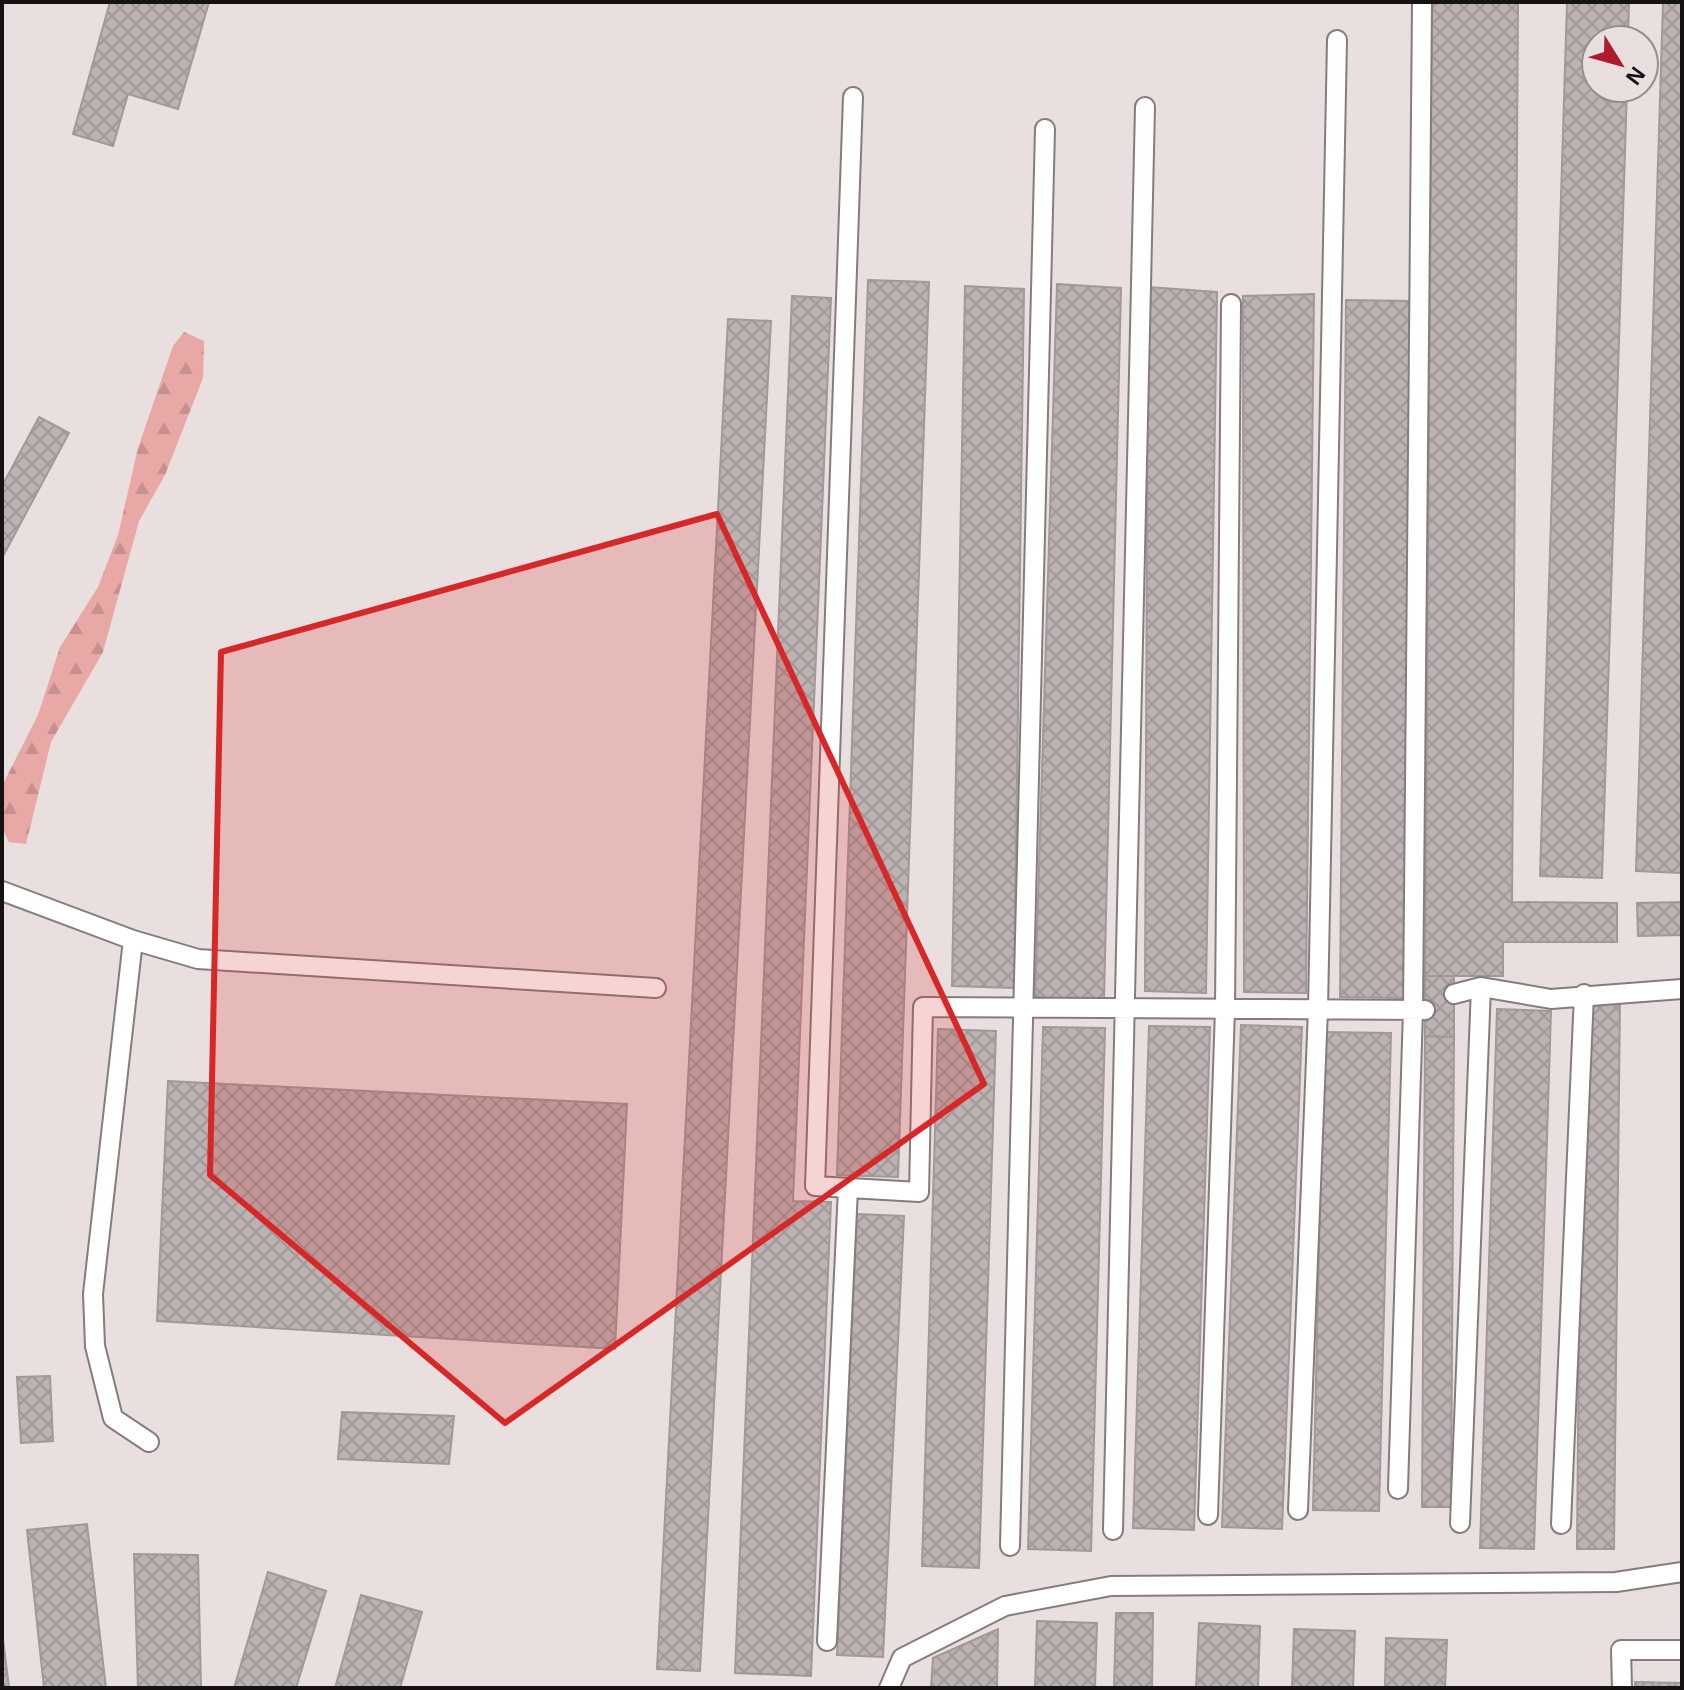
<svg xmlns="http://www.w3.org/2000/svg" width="1684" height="1690" viewBox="0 0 1684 1690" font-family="Arial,sans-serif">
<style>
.forest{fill:url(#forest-firs)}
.building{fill:url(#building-cross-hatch);stroke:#a19898;stroke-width:2}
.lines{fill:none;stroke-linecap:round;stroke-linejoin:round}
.service-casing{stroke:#857d7c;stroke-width:22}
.service{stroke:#fff;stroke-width:18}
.marked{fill:#d62828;fill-opacity:0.2;stroke:#d62828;stroke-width:6;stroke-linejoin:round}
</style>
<defs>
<pattern id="forest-firs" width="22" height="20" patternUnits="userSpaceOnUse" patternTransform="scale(2)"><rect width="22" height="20" fill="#e8a8a5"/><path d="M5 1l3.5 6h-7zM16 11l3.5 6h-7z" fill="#c6908d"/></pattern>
<pattern id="building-cross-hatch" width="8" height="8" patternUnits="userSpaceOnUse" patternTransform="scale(2)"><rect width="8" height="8" fill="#bcb2b2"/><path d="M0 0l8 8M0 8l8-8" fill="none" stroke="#a19898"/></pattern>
</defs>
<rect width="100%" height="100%" fill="#e9dfde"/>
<path class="forest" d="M184,332L204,341L203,378L165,475L139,521L103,652L51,742L26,844L9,842L2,828V786L38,715L60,647L98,587L118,535L138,448L173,346Z"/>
<path class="building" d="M110,2H209L178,109L128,94L113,146L73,134Z
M1432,2H1518L1512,902L1617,903V942H1503V976H1425Z
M1567,2H1629L1628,40H1596V88H1627L1602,878L1540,876Z
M1663,2H1682V873L1636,871Z
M868,280L929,282L898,1177L837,1175Z
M1057,284L1121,288L1104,1000L1035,997Z
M965,286L1024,289L1014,988L952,986Z
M1148,287L1217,292L1206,993L1145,991Z
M1314,294L1306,993L1244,992L1243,296Z
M792,296L831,298L793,1201L831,1202L811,1676L735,1673Z
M1346,300L1411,301L1404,998L1340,997Z
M728,319L771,321L700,1671L657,1669Z
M39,417L69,433L2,558V486Z
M1682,902V935L1638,936L1637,903Z
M1425,976H1454V1037L1425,1036Z
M1582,996L1620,997L1614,1549H1577Z
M1497,1009L1551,1011L1534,1549L1480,1548Z
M1241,1025L1302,1027L1282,1529L1222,1527Z
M1149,1026L1210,1027L1194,1530L1133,1528Z
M1043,1027L1105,1028L1091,1551L1028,1549Z
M938,1029L996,1031L979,1568L922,1566Z
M1324,1032L1391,1033L1379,1511L1313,1510Z
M1425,1036L1454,1037L1451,1507H1422Z
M168,1081L627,1104L615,1349L157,1321Z
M857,1214L904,1216L883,1657L837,1655Z
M50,1376L53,1441L21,1443L17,1377Z
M342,1412L454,1416L449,1464L338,1459Z
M87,1524L106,1688H44L27,1530Z
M134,1554L198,1555L201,1688H138Z
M268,1572L326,1591L296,1688H234Z
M361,1595L422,1612L400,1688H335Z
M1116,1613H1153L1152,1688H1114Z
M1037,1621L1097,1623L1095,1688H1035Z
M1199,1623L1260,1626L1258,1688H1196Z
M998,1629L997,1688H931L933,1658Z
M1294,1629L1355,1631L1353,1688H1292Z
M2,1631L9,1688H2Z
M1386,1638L1447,1640L1445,1688H1385Z
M1635,1682L1682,1683V1688H1635Z"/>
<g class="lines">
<g class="service-casing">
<path id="service" d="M853,97L815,1186L919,1192L923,1007L1425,1010
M2,891L133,940L93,1294L95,1346L113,1418L149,1442
M133,940L198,959L656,988
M1454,994L1481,987L1551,999L1682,989
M1398,1489L1413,1010L1422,2
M1298,1510L1318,1009L1337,40
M1208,1515L1225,1009L1231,304
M1460,1523L1481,987
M1561,1524L1584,994
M1113,1530L1145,107
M1010,1546L1045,129
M827,1641L848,1188
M889,1688L902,1658L1005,1606L1111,1586L1616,1582L1682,1572
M1622,1688L1621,1650H1682"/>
</g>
<use href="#service" class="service"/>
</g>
<path class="marked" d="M717,514L984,1084L505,1423L210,1175L221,652Z"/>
<rect width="1684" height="1690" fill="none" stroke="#151211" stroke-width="8"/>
<g transform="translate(1620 64) rotate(127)"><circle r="38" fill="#e9dfde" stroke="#948d8c" stroke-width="2"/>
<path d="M0-6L14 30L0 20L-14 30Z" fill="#af1b2e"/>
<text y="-12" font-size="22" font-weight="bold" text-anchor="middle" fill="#151211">N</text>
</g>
</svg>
